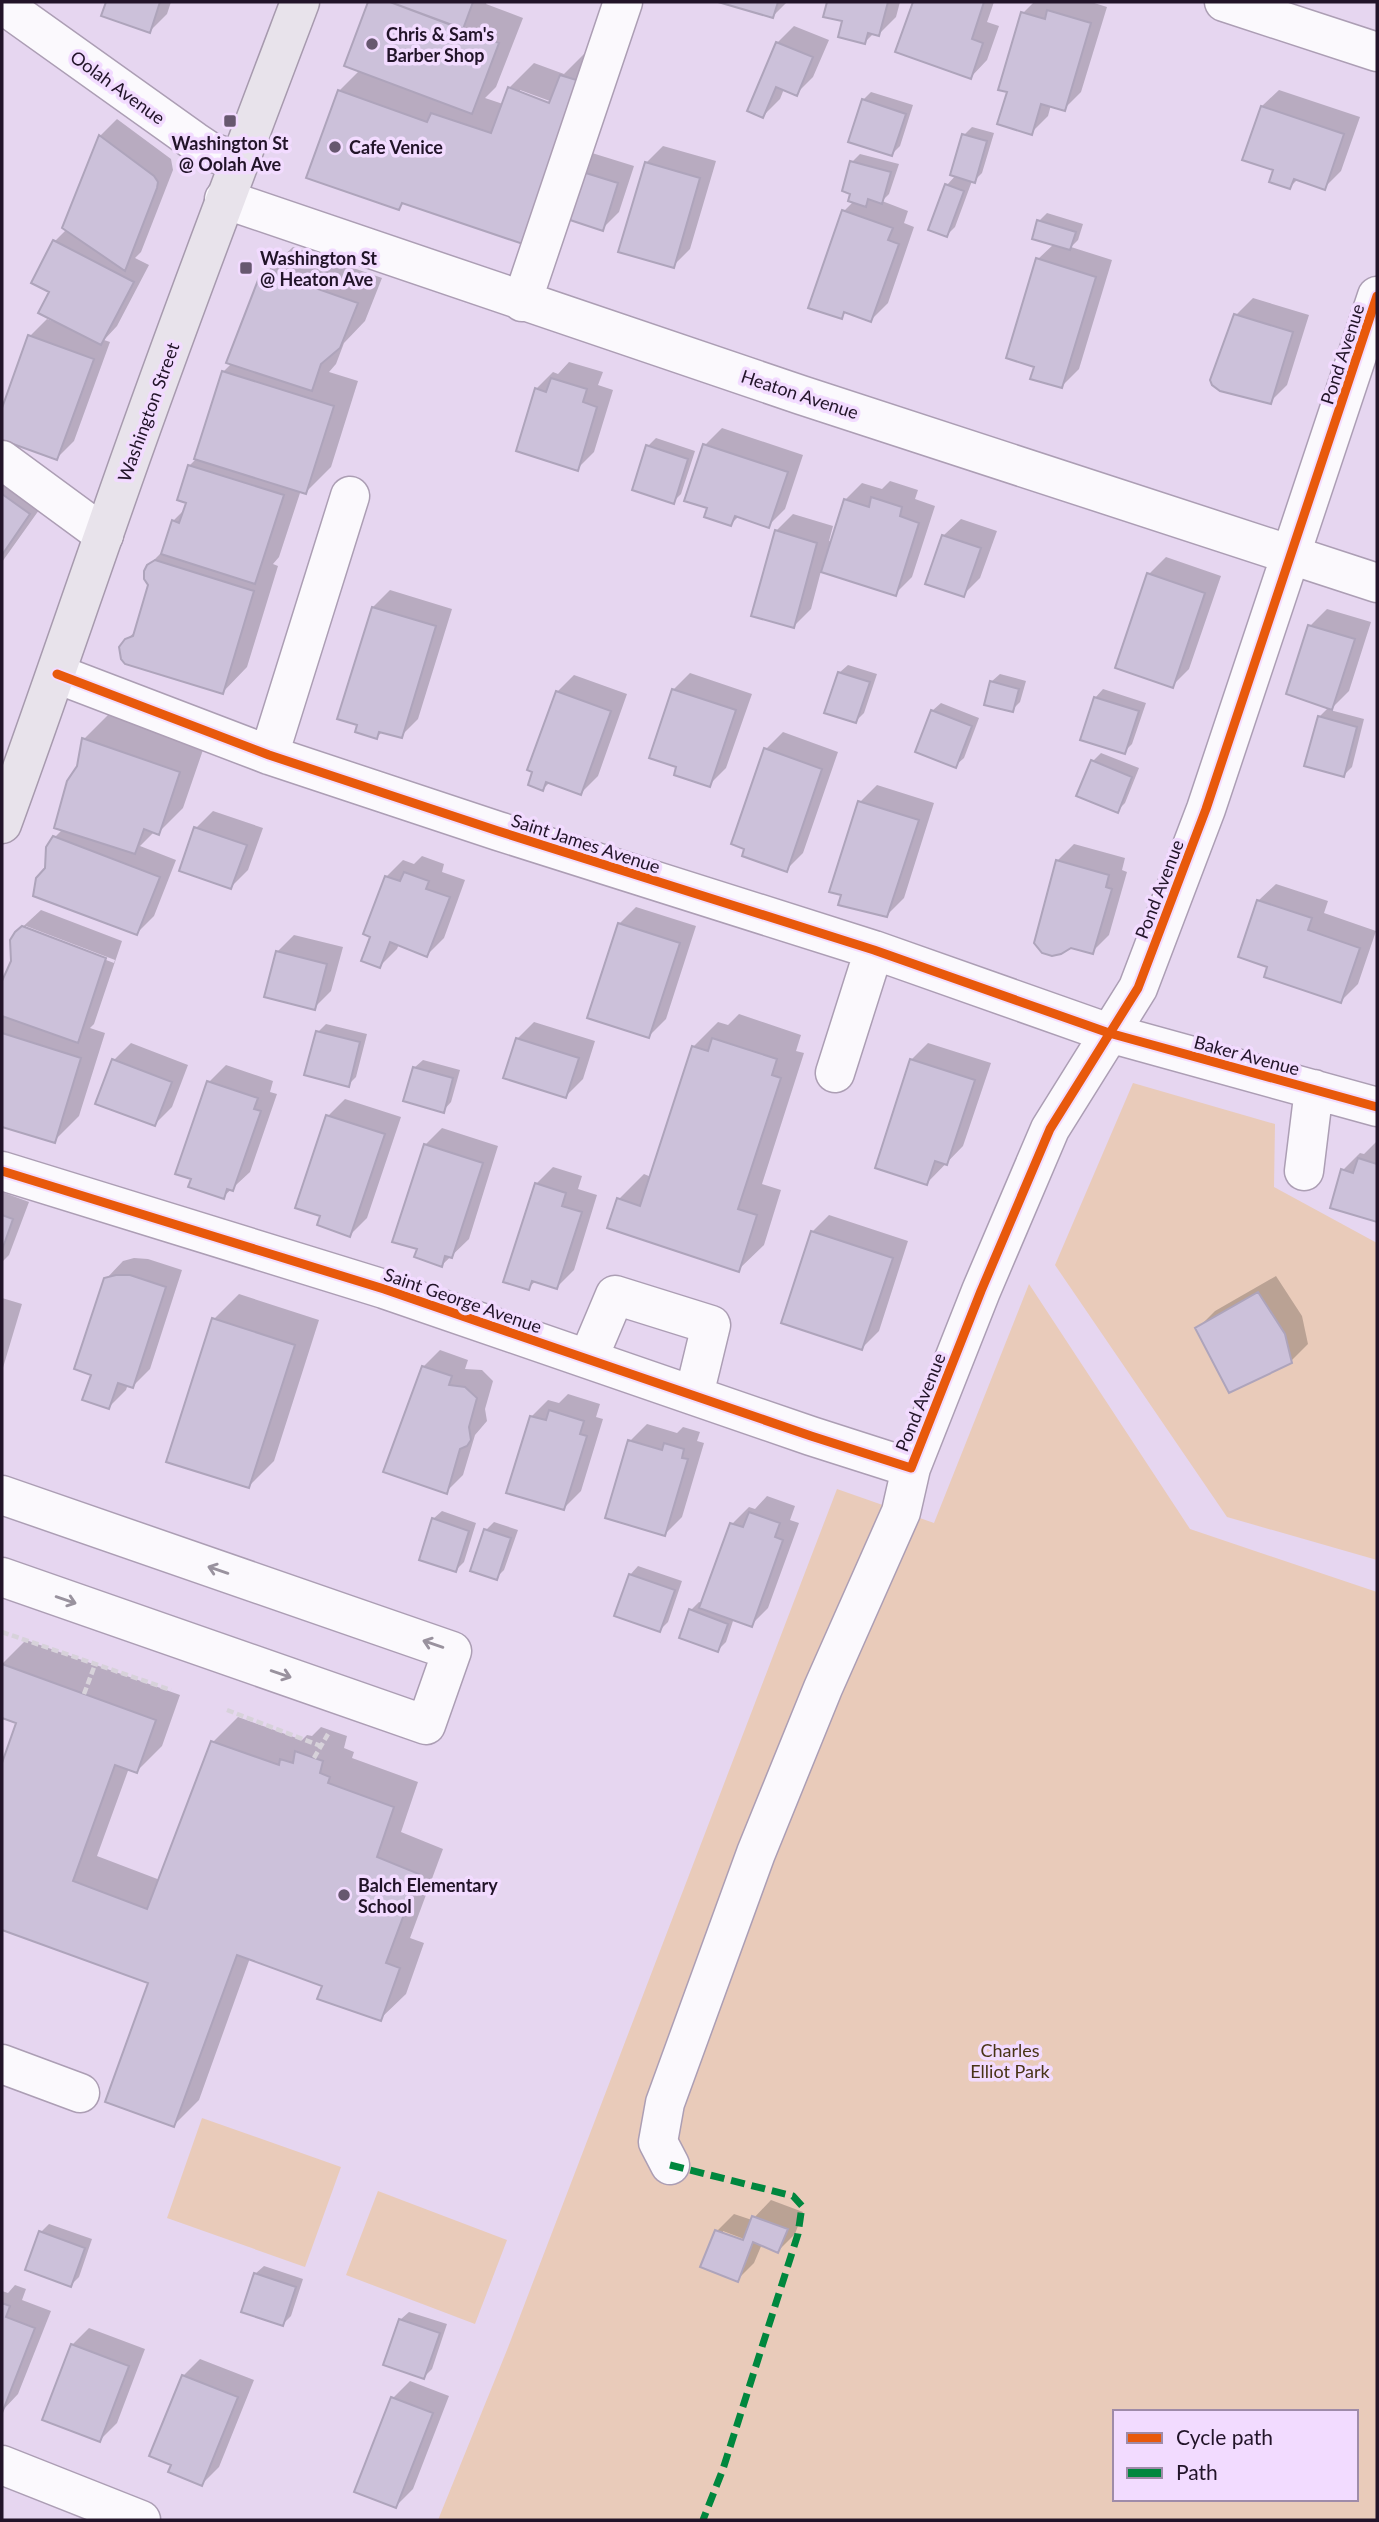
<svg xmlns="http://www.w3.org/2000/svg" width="1379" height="2522" viewBox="0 0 1379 2522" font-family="Lato,sans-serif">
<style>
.green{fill:#e9cbba;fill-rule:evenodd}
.shadow{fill:#0003;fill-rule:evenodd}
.building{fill:#ccc1da;stroke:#aea4bb;stroke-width:2}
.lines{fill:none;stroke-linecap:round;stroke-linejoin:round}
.minor-casing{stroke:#ac9eb4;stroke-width:41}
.major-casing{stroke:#a79aae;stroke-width:41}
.path{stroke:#d7d2da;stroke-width:4.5;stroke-dasharray:7 3.5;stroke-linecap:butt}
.minor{stroke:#fbf9fd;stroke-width:38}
.major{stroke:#e8e3eb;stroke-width:38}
.quiet{stroke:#00873e;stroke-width:7;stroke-dasharray:14 7;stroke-linecap:butt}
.cycleway-casing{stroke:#f2dbff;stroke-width:13}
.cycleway{stroke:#e8590c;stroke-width:9}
.oneway{stroke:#99929e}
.poi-dot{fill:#67586f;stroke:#f2dbff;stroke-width:2.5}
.labels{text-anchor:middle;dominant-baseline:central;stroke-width:7;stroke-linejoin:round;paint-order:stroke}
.poi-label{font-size:18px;font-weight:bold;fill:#221429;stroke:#f2dbff;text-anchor:start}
.street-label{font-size:18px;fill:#221429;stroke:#f2dbff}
.park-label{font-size:18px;fill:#483316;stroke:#f2dbff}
</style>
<rect width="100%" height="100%" fill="#e6d6f0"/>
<path class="green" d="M1133,1083L1275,1124L1274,1187L1377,1243V1560L1227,1517L1055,1265Z
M1029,1284L1190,1529L1377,1592V2520H438L507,2350L837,1489L934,1523ZM1115,2412H1356V2499H1115Z
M202,2118L341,2167L305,2267L167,2218Z
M378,2191L507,2240L475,2324L346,2275Z"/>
<path class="shadow" d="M107,2H171L167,14L150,31L103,15Z
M370,2H487L486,4L523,18L496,87L485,98L503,104L509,88L534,63L564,74L587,51L550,218L405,202L398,208L339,91L360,70L346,65ZM520,90L558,104L557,107L520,93Z
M725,2H787L773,16Z
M829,2H900L896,17L879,34L874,33L864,43L844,20L825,16Z
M914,2H994L987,22L999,26L987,60L971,77L898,51Z
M1034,2H1091L1107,7L1081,92L1064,109L1051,105L1048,116L1031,133L1009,91L1023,13Z
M794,26L829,40L813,77L796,94L784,89L780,99L763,116L777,43Z
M1279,90L1360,117L1341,171L1324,188L1298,179L1290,187L1275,169L1262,106Z
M871,92L913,105L900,146L892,154L863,100Z
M117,119L171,159L173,170L141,252L135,258L149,265L117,326L104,340L110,342L74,441L57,458L2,438V413L30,336L47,319L55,322L56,320L51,292L55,241L67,229L65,227L100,136Z
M972,127L994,133L982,173L974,181H972L955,227L947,235V185L956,175L964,135Z
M663,146L716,161L690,249L673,266L646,163Z
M592,153L634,166L619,212L602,229L575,170Z
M860,154L899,164L889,194L882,201L908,211L904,223L914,227L888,303L871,320L847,311L841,317L844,211L854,201L852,162Z
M1047,213L1083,224L1078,240L1071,247L1112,260L1079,369L1062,386L1036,365L1038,259L1054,244L1039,221Z
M293,247L382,278L365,321L344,343L336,364L329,372L358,381L331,467L306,492L301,490L279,557L273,564L278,566L247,667L222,693L126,640L136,631L150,585L148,566L164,550L173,521L186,508L189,466L196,459L223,372L232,363L262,276Z
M1253,298L1309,315L1287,385L1270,402L1236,315Z
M569,362L603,372L598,385L613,390L594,452L577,469L536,389L553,372L558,374Z
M722,428L803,455L785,509L768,526L739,516L731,524L709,507L686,500L705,445Z
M656,438L695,451L681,494L673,502L648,446Z
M2,452L54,489L2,562Z
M890,481L918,490L915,499L935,506L912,577L895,594L821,571L811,609L794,626L776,531L793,514L833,526L829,541L832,542L845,500L862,483L882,489Z
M961,519L997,531L980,578L963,595L927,583L944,535Z
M1166,557L1221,576L1189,669L1172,686L1149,574Z
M390,590L452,609L418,719L401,736L383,731L377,737L359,724L373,607Z
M1327,609L1371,622L1349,691L1330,710L1364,719L1352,767L1344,775L1319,717L1329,707L1310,626Z
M848,665L877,674L864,713L856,721L839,673Z
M690,673L752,694L726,768L709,785L678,766L673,690Z
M1000,674L1026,681L1020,702L1012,710L991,682Z
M574,675L627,694L598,776L581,793L550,782L543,789L557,692Z
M1103,689L1146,703L1132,744L1124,752L1095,698Z
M941,703L979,718L964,758L955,766L932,711Z
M109,714L204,747L183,808L158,833L155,831L140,846L176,860L154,916L137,933L46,868L55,837L63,829L84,739Z
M783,732L838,752L803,853L786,870L766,749Z
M1101,753L1139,768L1125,803L1117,811L1093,761Z
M877,785L934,803L904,898L887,915L831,890L860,802Z
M213,811L263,828L248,870L231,887L196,828Z
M1074,844L1125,858L1122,870L1127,872L1109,935L1092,952L1057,861Z
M422,856L444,864L442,872L465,880L444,938L427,955L399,944L397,949L380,966L372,936L386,877L403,860L414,864Z
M1276,884L1328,901L1324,913L1376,931L1358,984L1341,1001L1270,966L1240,956L1259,900Z
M636,907L696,926L666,1019L649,1036L619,924Z
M41,910L122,941L94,1024L90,1028L105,1033L79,1116L54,1141L2,1125V983L9,974L16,933ZM26,926L115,960L114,963L26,930Z
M294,935L343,947L331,991L314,1008L277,952Z
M739,1014L801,1035L796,1051L804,1053L762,1184L781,1190L764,1245L738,1270L619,1199L644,1174L651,1177L693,1047L718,1022L728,1025Z
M534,1022L595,1041L583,1079L566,1096L517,1039Z
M326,1024L367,1034L356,1077L348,1085L318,1032Z
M131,1043L188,1065L172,1107L155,1124L114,1060Z
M928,1043L991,1063L963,1146L927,1183L911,1060Z
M423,1060L460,1070L451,1102L443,1111L414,1068Z
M226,1065L273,1081L270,1092L277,1094L250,1172L223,1197L193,1178L178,1173L209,1082Z
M345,1099L401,1117L367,1218L350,1235L323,1215L328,1116Z
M442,1128L498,1146L469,1239L442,1265L419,1248L425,1145Z
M1376,1142L1377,1143V1221L1332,1207L1343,1170L1360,1153L1364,1154Z
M553,1167L582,1176L578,1189L597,1195L574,1270L557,1287L536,1281L528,1288L536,1184Z
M2,1192L29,1202L9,1255L2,1262Z
M829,1215L908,1241L879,1331L862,1348L812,1232Z
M134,1258L148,1259L182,1270L150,1369L133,1386L128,1384L126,1390L109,1407L93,1374L106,1279L123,1261Z
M1276,1276L1302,1316L1308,1344L1291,1361L1198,1328L1215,1311Z
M239,1294L319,1320L274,1461L249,1486L168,1461L214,1319Z
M2,1298L22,1304L2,1371Z
M440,1350L468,1360L465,1369L482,1370L493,1381L485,1409L487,1421L475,1435L463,1475L446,1492L423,1367Z
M568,1394L600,1404L596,1417L603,1419L581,1491L564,1508L531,1417L548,1400L559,1403Z
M647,1424L677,1433L683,1427L700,1432L697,1441L704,1443L682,1517L665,1534L630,1441Z
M767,1496L795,1506L790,1520L799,1523L768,1608L751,1625L734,1618L726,1642L718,1650L691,1610L699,1602L703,1603L732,1524L749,1507L755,1509Z
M442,1511L476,1523L464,1562L456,1570L433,1519Z
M494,1522L518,1530L504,1570L496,1578L486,1530Z
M638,1566L682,1581L668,1622L660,1630L630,1575Z
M26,1640L180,1695L162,1746L137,1771L129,1768L97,1856L160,1880L213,1742L238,1717L302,1740L307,1735L312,1736L321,1727L347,1736L344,1748L354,1752L352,1758L418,1782L401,1832L443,1849L410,1938L424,1943L406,1994L380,2019L324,1985L250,1958L199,2100L174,2125L151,1982L2,1928V1768L18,1722L2,1716V1664Z
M771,2200L803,2212L795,2234L778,2251L762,2244L754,2263L737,2280L717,2231L734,2214L752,2220ZM723,2231L752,2242L750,2245L723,2235Z
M49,2224L92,2239L79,2277L71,2285L41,2232Z
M264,2266L303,2279L291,2316L283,2324L255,2274Z
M15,2285L26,2289L22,2300L51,2311L18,2394L2,2411V2291L8,2293Z
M409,2312L447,2324L432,2369L424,2377L400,2320Z
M89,2328L145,2349L117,2423L100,2440L72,2345Z
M200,2359L254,2380L219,2467L202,2484L173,2464L183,2376Z
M410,2381L449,2396L413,2489L396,2506L357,2491L393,2398Z"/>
<path class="building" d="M106,2H160L150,33L101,16Z
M368,2H390L499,43L472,114L344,66Z
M390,2H473L463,29Z
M718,2H778L773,18Z
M827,2H888L879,36L868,33L865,44L838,37L842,21L823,17Z
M913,2H984L972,39L983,43L971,79L895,52Z
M1047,10L1091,23L1065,111L1041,104L1032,135L997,124L1007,92L998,90L1021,12L1045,19Z
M776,42L813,57L797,96L776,87L763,118L747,111Z
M560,75L583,82L526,245L402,203L399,210L306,178L338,90L427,122L431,113L491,133L508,87L549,103Z
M862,99L906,114L892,156L848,142Z
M1261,106L1344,134L1325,190L1294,179L1290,189L1269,182L1273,170L1242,160Z
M962,134L987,141L975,183L950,175Z
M99,135L154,176L158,182L157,188L125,271L62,228Z
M850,161L891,172L882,204L868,199L866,207L848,201L850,194L842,191Z
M645,162L700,178L674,268L618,252Z
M573,169L618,183L603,231L558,216Z
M945,184L964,191L947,237L928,230Z
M842,210L893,228L888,240L899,244L871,322L844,312L842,319L808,308Z
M1037,220L1076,232L1070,250L1032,239Z
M53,240L134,282L101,345L38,313L49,292L31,283Z
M1036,258L1096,277L1062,388L1030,379L1034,367L1006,358Z
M267,271L358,303L340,348L321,364L312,391L226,363L260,275Z
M1234,314L1293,332L1271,404L1220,391L1212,385L1210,380Z
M28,335L94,359L57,460L2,440V408Z
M222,371L334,406L306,494L194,459Z
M551,378L587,389L583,402L597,407L578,471L516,451L535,388L546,392Z
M703,444L788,472L769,528L735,516L731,526L704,517L707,508L684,501Z
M646,445L688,459L674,504L632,490Z
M188,465L284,495L255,584L161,554L172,520L179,523L186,503L177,500Z
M2,494L30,514L2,555Z
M871,497L902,507L900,516L919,523L896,596L821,572L844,499L869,507Z
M775,530L817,543L794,628L751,616Z
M942,535L981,548L964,597L925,584Z
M155,560L254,591L223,694L125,664L121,659L119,647L125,639L133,636L148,585L144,579V571L147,565Z
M1147,573L1205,593L1173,688L1115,668Z
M372,607L436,626L402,738L379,732L377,739L355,732L357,725L337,719Z
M1308,625L1355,639L1332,710L1286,694Z
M838,672L870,682L856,723L824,713Z
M990,681L1019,689L1013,712L984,705Z
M672,689L736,710L710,787L674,775L676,767L649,758Z
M556,691L611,711L581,795L546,782L543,791L528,785L532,772L527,770Z
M1094,697L1139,711L1125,754L1080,740Z
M931,710L972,726L956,768L915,752Z
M1318,716L1357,727L1344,777L1304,766Z
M82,738L180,772L159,835L144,829L135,854L54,828L67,781L77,766Z
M764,748L822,769L787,872L742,856L744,849L731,844Z
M1091,760L1132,777L1118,813L1076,796Z
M858,801L919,820L887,917L838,905L841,895L829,892Z
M194,827L247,845L231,889L179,871Z
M53,836L160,877L137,935L33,896L36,878L45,868L46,847Z
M1056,860L1109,875L1106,887L1112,889L1093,954L1071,948L1061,954L1052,956L1042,953L1034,943Z
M404,872L429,881L426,889L450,897L427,957L390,942L380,968L361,961L370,937L363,934L385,876L400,881Z
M1257,900L1312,918L1308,930L1360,948L1341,1003L1264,977L1267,967L1238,957Z
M618,923L680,943L649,1038L587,1018Z
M22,926L106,958L78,1043L2,1016V981L11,961L10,940L15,932Z
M276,951L327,964L315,1010L264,997Z
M316,1031L360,1042L349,1087L304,1075Z
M2,1033L81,1058L55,1143L2,1127Z
M516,1038L579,1058L566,1098L503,1078Z
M712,1038L777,1059L772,1075L781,1078L738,1209L757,1215L739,1272L607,1228L617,1198L640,1206L692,1046L708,1051Z
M112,1059L172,1082L155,1126L95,1104Z
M910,1059L975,1080L947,1165L935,1161L927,1185L875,1168Z
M413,1067L453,1078L444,1113L403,1101Z
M207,1081L258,1098L254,1109L261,1111L233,1191L227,1189L224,1199L188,1187L191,1179L175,1174Z
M326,1115L385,1134L350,1237L317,1225L320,1216L295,1208Z
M424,1144L483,1163L452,1258L445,1256L442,1267L414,1257L417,1249L392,1242Z
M1358,1158L1377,1164V1222L1330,1208L1341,1169L1353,1173Z
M535,1183L566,1193L562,1206L582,1212L557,1289L532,1281L529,1290L503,1282Z
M2,1215L13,1219L2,1250Z
M811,1231L893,1258L862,1350L781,1323Z
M116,1275H130L166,1287L133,1388L118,1383L109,1409L82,1400L91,1375L74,1369L104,1278Z
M1258,1292L1285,1334L1292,1363L1229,1393L1195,1328Z
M212,1318L295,1345L249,1488L166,1462Z
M422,1366L452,1376L449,1385L465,1387L477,1398L469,1427L471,1440L467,1446L460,1449L447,1494L383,1472Z
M549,1410L584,1421L580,1434L587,1436L564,1510L506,1493L530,1416L546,1420Z
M628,1440L662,1450L664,1443L684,1449L682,1458L688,1459L665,1536L605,1518Z
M749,1512L780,1523L775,1537L783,1540L752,1627L699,1608L730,1523L743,1527Z
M432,1518L469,1531L456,1572L419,1560Z
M484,1529L511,1538L497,1580L470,1571Z
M629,1574L675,1590L660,1632L614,1616Z
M689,1609L728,1624L718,1652L679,1638Z
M2,1664L156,1720L137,1773L115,1765L73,1881L147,1909L211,1741L279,1765L280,1759L293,1763L295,1751L323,1761L320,1773L330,1777L328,1783L394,1807L377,1857L419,1874L386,1963L400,1968L381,2021L317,1999L322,1986L237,1955L174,2127L105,2102L148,1983L2,1930V1763L16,1723L2,1718Z
M752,2216L788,2229L778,2253L753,2242L738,2282L700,2267L715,2230L743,2240Z
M39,2231L85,2248L71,2287L25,2270Z
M254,2273L296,2287L283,2326L241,2312Z
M2,2303L10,2306L6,2317L35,2328L2,2413Z
M399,2319L440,2333L424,2379L383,2365Z
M71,2344L129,2366L100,2442L42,2420Z
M182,2375L238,2397L202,2486L168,2472L171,2465L149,2456Z
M391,2397L433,2413L396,2508L354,2492Z"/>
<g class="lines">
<g class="minor-casing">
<path id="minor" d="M1224,2L1377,52
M2,4L194,141L209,151L239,162
M224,199L801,395L1377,583
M522,302L623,2
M2,460L104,535
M57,674L269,755L498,831L874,950L1109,1033L1377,1107
M269,755L350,496
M835,1073L874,950
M2,1171L384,1289L811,1436L911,1468
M1304,1171L1314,1089
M588,1359L615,1295L711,1325L694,1395
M2,1495L452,1651L426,1725L2,1577
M2,2064L80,2093
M670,2165L658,2142L665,2103L756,1853L823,1688L901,1512L911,1468L981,1291L1050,1129L1138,988L1206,809L1377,296
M2,2465L141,2520"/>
</g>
<g class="major-casing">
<path id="major" d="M2,824C37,728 70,631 104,534C166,355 233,179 300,2"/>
</g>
<path class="path" d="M2,1632L171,1690
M84,1694L96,1662
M227,1710L321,1746
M314,1758L328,1734"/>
<use href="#minor" class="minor"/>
<use href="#major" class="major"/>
<path class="quiet" d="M670,2165L793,2196L802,2206L798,2234L723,2469L703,2520"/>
<g class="cycleway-casing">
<path id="cycleway" d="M57,674L269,755L498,831L874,950L1109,1033L1377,1107
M2,1171L384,1289L811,1436L911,1468L981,1291L1050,1129L1138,988L1206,809L1377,296"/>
</g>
<use href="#cycleway" class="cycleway"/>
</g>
<defs><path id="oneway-shaft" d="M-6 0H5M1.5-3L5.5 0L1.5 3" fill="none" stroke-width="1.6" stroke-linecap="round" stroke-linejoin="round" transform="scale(1.75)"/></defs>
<g class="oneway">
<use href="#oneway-shaft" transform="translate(218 1570) rotate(-161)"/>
<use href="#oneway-shaft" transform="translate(66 1600) rotate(19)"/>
<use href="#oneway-shaft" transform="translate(433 1644) rotate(-161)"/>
<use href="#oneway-shaft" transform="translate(281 1674) rotate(19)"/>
</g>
<g class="poi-dot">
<circle cx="372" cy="44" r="7"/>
<rect x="223" y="114" width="14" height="14" rx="3.5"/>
<circle cx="335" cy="147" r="7"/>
<rect x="239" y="261" width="14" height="14" rx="3.5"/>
<circle cx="344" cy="1895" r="7"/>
</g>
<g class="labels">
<g class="poi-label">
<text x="386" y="34">Chris &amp; Sam's<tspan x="386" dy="21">Barber Shop</tspan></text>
<text x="230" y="143" text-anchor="middle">Washington St<tspan x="230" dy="21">@ Oolah Ave</tspan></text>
<text x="349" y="147">Cafe Venice</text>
<text x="260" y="258">Washington St<tspan x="260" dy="21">@ Heaton Ave</tspan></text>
<text x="358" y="1885">Balch Elementary<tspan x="358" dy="21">School</tspan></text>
</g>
<g class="street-label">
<text transform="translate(118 87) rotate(36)">Oolah Avenue</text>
<text transform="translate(1342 354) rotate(-72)">Pond Avenue</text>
<text transform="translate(800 394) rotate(18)">Heaton Avenue</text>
<text transform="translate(148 412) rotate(-70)">Washington Street</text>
<text transform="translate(586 843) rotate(18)">Saint James Avenue</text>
<text transform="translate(1159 889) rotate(-69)">Pond Avenue</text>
<text transform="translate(1247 1055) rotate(15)">Baker Avenue</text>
<text transform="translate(463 1300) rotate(19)">Saint George Avenue</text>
<text transform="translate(920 1402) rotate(-68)">Pond Avenue</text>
</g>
<g class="park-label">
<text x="1010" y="2050">Charles<tspan x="1010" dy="21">Elliot Park</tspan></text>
</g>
</g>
<rect width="1379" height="2522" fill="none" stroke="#221429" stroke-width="7"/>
<rect x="1113" y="2410" width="245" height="91" fill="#f2dbff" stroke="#9f8ba9" stroke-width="2"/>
<rect x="1127" y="2433" width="35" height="10" fill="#e8590c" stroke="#9f8ba9" stroke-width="2"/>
<text x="1176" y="2445" font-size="21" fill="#221429">Cycle path</text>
<rect x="1127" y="2468" width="35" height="10" fill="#00873e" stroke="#9f8ba9" stroke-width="2"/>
<text x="1176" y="2480" font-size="21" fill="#221429">Path</text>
</svg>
